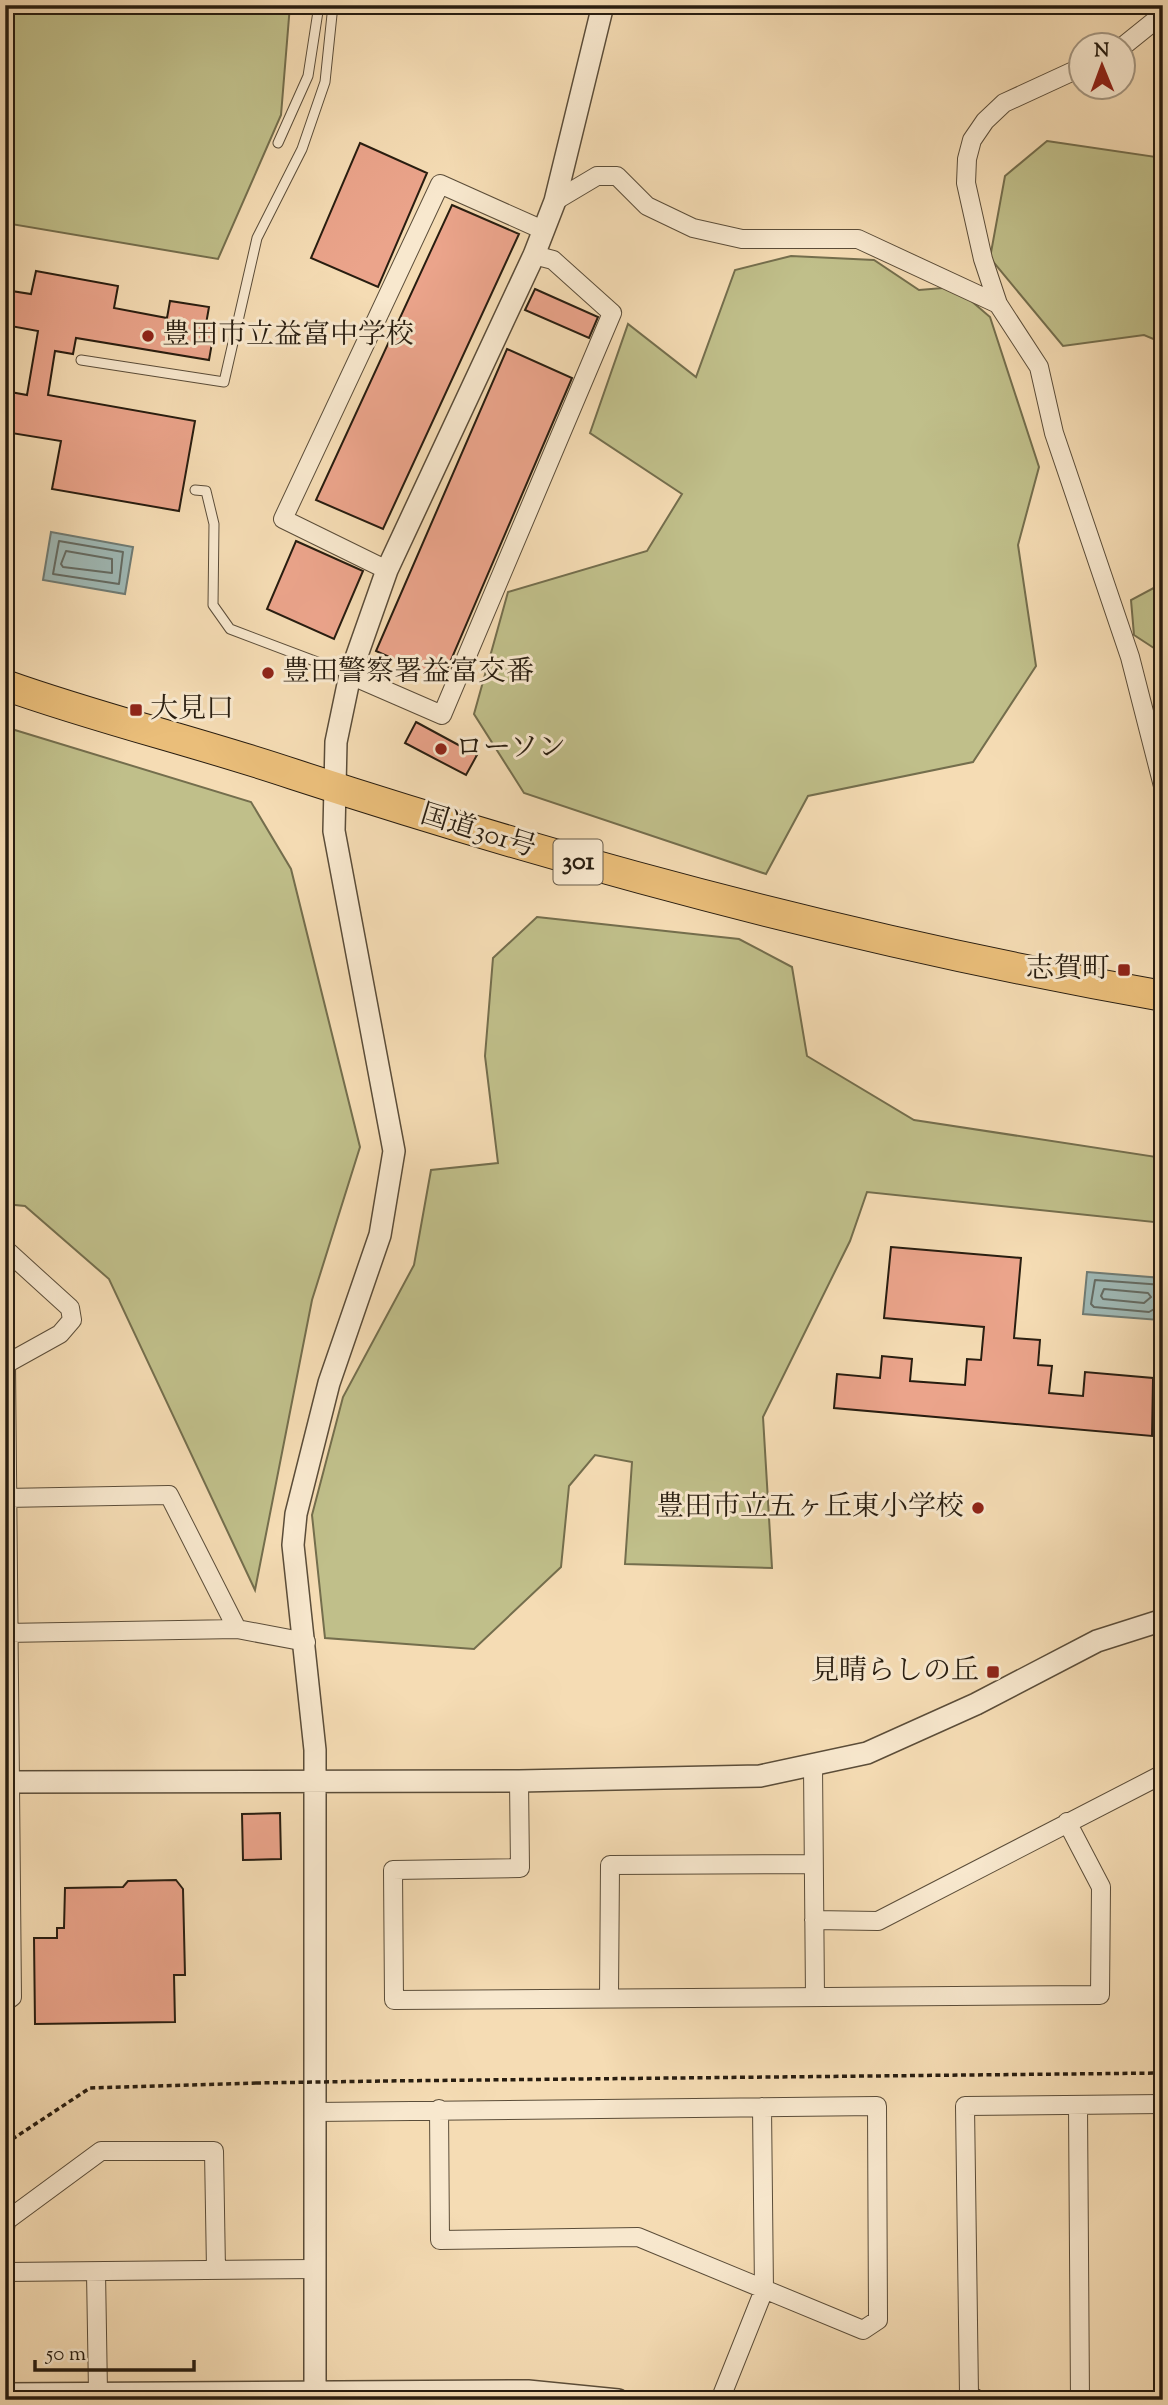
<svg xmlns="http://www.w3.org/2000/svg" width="1168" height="2405" viewBox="0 0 1168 2405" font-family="'Sorts Mill Goudy','Noto Serif JP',serif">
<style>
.green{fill:#c0bf8a;stroke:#746e4d;stroke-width:2}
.water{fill:#9fb9b6;stroke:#6f7b74;stroke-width:2}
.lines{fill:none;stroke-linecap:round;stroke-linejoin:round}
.shore{stroke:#646b63;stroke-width:2}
.building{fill:#eba48b;stroke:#281d10;stroke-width:2}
.service-casing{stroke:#5b4d39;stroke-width:11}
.minor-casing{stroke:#5b4d39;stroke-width:20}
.tertiary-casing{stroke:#5b4d39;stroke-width:24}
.trunk-casing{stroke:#281d10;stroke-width:32}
.path{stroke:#281d10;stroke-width:3.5;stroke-dasharray:5 3.5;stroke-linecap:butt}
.service{stroke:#f8e8ce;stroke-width:9}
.minor{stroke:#f8e8ce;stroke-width:18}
.tertiary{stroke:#f8e8ce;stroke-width:21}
.trunk{stroke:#eabe7a;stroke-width:30}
.path-bridge{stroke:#281d10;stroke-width:3.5;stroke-dasharray:5 3.5;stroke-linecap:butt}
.poi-dot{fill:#8f2418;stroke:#f8e8ce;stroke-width:2.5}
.labels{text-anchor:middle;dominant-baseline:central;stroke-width:6;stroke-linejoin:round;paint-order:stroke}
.shield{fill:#f8e8ce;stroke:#665a49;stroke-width:2}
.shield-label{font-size:26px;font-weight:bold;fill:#281d10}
.poi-label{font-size:28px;fill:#281d10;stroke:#f8e8ce;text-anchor:start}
.street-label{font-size:28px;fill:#281d10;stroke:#f8e8ce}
</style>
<rect width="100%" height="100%" fill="#f5dcb4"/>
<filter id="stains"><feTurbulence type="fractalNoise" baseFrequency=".00286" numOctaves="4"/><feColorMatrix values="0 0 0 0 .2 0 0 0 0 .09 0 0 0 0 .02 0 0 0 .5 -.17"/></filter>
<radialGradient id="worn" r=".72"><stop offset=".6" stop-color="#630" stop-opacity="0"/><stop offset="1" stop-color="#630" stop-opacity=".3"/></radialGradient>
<path class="green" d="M5,5H290L281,115L218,259L5,223Z
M1047,141L1163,158V343L1144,335L1063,346L990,258L1005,176Z
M791,256L874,260L919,290L955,287L990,317L1039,467L1018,545L1036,666L973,762L808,796L766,874L524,793L474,714L508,592L647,551L682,494L590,433L628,324L696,377L735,270Z
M1163,583V654L1134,635L1131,600Z
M5,727L251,802L291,869L360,1147L312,1300L255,1590L109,1279L25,1206L5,1204Z
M537,917L739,939L792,967L807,1056L914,1120L1163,1158V1223L867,1192L850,1241L763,1417L772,1568L625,1564L632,1462L595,1455L569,1486L561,1567L474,1649L325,1638L312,1515L343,1397L414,1265L431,1170L498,1163L485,1056L493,958Z"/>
<path class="water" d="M51,532L133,547L125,594L43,580Z
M1087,1272L1162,1278L1159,1320L1083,1314Z"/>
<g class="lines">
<path class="shore" d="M59,541L123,552L119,584L53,574Z
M66,551L112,559V573L63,567L61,564Z
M1163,1285L1095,1280L1091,1304L1094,1307L1149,1312L1163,1304
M1104,1289L1148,1293L1151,1297L1144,1303L1103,1299L1101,1296Z"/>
</g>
<path class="building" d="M360,143L427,173L378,287L311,258Z
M452,205L519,234L383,529L316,500Z
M36,271L118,286L114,308L167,318L170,301L209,307L206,324L215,326L209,360L76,338L73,354L55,351L48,395L195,421L179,511L52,489L61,441L5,432V391L27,395L38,331L5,325V290L31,294Z
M535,289L598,317L589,338L525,310Z
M507,349L572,378L442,681L376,651Z
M296,541L363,571L334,639L267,609Z
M416,722L477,755L466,775L405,743Z
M891,1247L1021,1258L1014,1338L1040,1340L1038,1365L1052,1366L1049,1393L1083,1396L1085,1372L1153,1378L1152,1436L834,1408L837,1374L880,1378L882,1356L912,1359L910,1381L965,1385L967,1359L981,1360L984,1327L884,1318Z
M280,1813L281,1859L243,1860L242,1814Z
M176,1880L183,1889L185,1975H174L175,2022L35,2024L34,1938H57V1928H64L65,1888L123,1887L128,1881Z"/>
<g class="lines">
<g class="service-casing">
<path id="service" d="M278,143L308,76L319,5
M81,360L224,382L257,238L302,149L325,82L333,5
M195,490L206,491L214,524L213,605L230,629L349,674"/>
</g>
<g class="minor-casing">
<path id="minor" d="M1122,47L1163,14
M1080,68L1004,103L985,121L972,140L967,159L966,183L983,259L998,304L1039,367L1054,433L1130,657L1163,786
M555,201L597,176H617L647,206L693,228L742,239H858L998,304
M387,570L283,519L440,184L543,230
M350,675L442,715L612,313L553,260L534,255
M5,1249L70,1308L72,1320L60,1334L6,1364L12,1997L5,2002
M5,1498L169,1495L237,1629
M5,1633L237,1629L306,1642
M813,1766L815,1997
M519,1781L520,1868L393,1870L394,2000L1100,1995L1101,1887L1067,1822
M814,1920L878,1921L1163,1774
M609,1996L610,1865L813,1864
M1078,2105L1080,2400
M314,2112L877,2106L878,2320L863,2330L638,2237L440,2240L439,2109
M5,2229L6,2221L101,2151H214L216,2270
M5,2272L315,2269
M96,2272L98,2392
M720,2400L764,2290L762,2107
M978,2400L969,2394L965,2106L1163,2104"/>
</g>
<g class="tertiary-casing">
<path id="tertiary" d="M5,1782L519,1781L760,1776L867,1753L976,1704L1097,1641L1163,1620
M5,2394L528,2391L618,2400
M315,2400V1750L293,1545L296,1514L329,1383L380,1235L394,1151L334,831L336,742L350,675L387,570L534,255L555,201L603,5"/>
</g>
<g class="trunk-casing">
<path id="trunk" d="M5,685C100,719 198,742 293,774C578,867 867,944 1163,996"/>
</g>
<path class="path" d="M383,2081L1163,2073
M5,2144L90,2088L256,2083"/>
<use href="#service" class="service"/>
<use href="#minor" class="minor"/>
<use href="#tertiary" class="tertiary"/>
<use href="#trunk" class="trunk"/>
<path class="path-bridge" d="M256,2083L383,2081"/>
</g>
<g class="poi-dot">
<circle cx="148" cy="336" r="7"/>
<circle cx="268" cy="673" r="7"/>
<rect x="129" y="703" width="14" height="14" rx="3.5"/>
<circle cx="441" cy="749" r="7"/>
<rect x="1117" y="963" width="14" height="14" rx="3.5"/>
<circle cx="978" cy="1508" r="7"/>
<rect x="986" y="1665" width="14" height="14" rx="3.5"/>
</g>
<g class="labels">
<rect class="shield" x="553.5" y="839.5" width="49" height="45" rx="5"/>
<g class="shield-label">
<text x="578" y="862">301</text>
</g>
<g class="poi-label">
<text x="162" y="336">豊田市立益富中学校</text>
<text x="282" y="673">豊田警察署益富交番</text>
<text x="150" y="710">大見口</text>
<text x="455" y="749">ローソン</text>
<text x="1110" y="970" text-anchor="end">志賀町</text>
<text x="964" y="1508" text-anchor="end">豊田市立五ヶ丘東小学校</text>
<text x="979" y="1672" text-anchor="end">見晴らしの丘</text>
</g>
<g class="street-label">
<text transform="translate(478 832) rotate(17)">国道301号</text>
</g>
</g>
<rect width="1168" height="2405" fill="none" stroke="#f5dcb4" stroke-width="28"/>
<rect x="7" y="7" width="1154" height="2391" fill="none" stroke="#281d10" stroke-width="3.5"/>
<rect x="14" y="14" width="1140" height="2377" fill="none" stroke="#281d10" stroke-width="2"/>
<g transform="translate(1102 66) rotate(359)"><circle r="33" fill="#f8e8ce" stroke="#a59782" stroke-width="2"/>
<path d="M0-5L12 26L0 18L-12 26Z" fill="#8f2418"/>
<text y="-10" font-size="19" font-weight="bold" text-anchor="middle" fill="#281d10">N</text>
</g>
<path d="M35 2360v10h159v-10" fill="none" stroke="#281d10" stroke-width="3.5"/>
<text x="46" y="2360" font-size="21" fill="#281d10" stroke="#f8e8ce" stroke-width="5" paint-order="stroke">50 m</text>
<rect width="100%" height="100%" filter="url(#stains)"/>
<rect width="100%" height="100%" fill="url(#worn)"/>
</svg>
